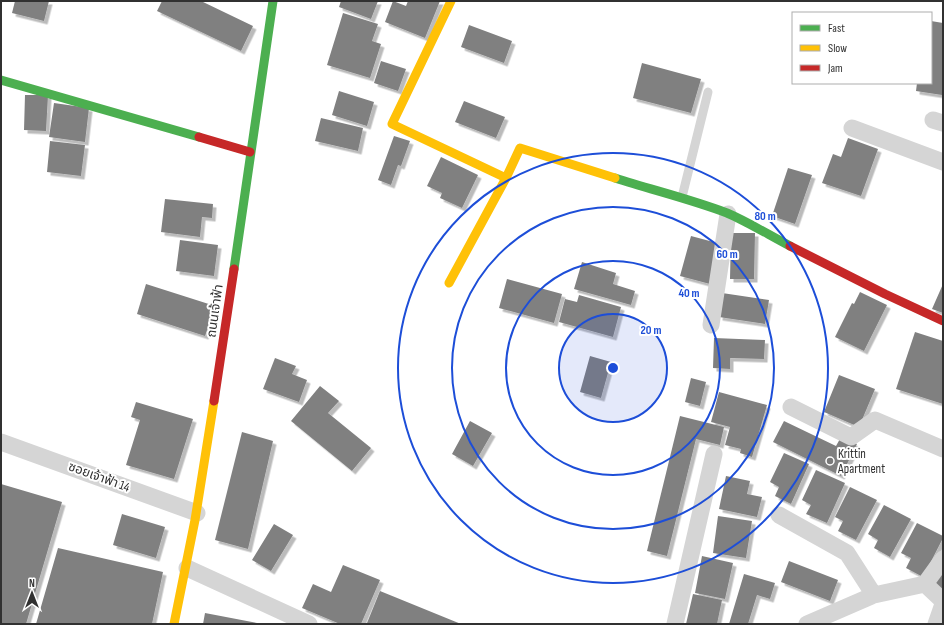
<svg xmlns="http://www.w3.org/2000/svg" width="944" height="625" viewBox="0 0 944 625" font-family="'Sofia Sans Condensed','Noto Sans Thai',sans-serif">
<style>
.building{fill:#808080;filter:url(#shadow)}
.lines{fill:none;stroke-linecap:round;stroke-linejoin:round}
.lane{stroke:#d5d5d5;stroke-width:9}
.street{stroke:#d5d5d5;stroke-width:17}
.fast{stroke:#4caf50;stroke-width:9}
.slow{stroke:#ffc107;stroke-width:9}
.jam{stroke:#c62828;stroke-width:9}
.ring{fill:none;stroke:#1d4ed8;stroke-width:2}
.poi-dot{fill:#797979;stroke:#fff;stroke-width:1.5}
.labels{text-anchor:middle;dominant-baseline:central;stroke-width:4;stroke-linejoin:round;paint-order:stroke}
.street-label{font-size:13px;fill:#313131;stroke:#fff}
.poi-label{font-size:13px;fill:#313131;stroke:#fff;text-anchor:start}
.centre{fill:#1d4ed8;stroke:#fff;stroke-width:2}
.ring-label{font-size:12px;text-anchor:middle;font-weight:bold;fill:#1d4ed8;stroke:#fff;stroke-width:4;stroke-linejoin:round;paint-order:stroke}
</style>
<defs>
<filter id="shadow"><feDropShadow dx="3.5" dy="3.5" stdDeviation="0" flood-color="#0004"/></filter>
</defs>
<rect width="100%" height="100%" fill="#fff"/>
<path class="building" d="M15,1H49L44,21L12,13Z
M162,1H201L253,26L241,51L157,11Z
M341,1H378L371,19L339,7Z
M393,1L406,6L408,1H440L425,38L385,22Z
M343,13L378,24L372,41L381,44L370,78L327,65Z
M931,21L943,23L942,95L916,91L917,83H931Z
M469,25L512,41L504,63L461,47Z
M381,61L406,69L398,91L374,83Z
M642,63L701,79L691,113L633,98Z
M339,91L374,102L367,126L332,115Z
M25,95H48L46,131L24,130Z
M464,101L505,117L496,138L455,122Z
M54,103L89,108L85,142L49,137Z
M321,118L363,128L358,151L315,141Z
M394,136L410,141L401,166L398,165L391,185L378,180Z
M848,138L878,149L861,196L822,183L833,154L841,157Z
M50,141L85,145L81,176L47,172Z
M441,157L478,175L462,208L440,198L442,193L427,186Z
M788,168L812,175L795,224L772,216Z
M165,199L213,204L212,218L202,217L200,237L161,232Z
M731,233H755L754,279H730Z
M691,236L721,244L710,284L680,276Z
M180,240L218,245L214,276L176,271Z
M582,262L616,273L613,284L635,291L631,305L574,289Z
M507,279L562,294L554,323L499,308Z
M146,284L215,306L205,336L137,314Z
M943,284V313L932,309Z
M860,292L887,305L864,351L835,337L852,303L854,304Z
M722,293L769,300L765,324L719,317Z
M579,295L621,307L613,337L559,322L565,299L577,302Z
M915,332L943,341V404L896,389Z
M714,338L765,340L764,359L730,358V369L713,368Z
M590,356L611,362L601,398L580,392Z
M275,358L296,366L292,374L307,380L299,402L263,389Z
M839,375L875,389L859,427L824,412Z
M691,378L706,382L700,406L685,402Z
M320,386L339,401L328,413L371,448L352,471L291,421Z
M719,392L767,405L752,457L740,453L741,449L725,445L730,427L711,422Z
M136,402L193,419L174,479L126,465L140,420L131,417Z
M680,416L724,427L720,445L696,439L667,556L647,551Z
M470,421L492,433L473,466L452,454Z
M784,421L836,446L841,437L857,444L841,476L773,442Z
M242,432L273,441L248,549L215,540Z
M784,453L809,464L791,504L775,496L779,487L770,482Z
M816,470L845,483L827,523L806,514L811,505L802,500Z
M726,476L750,481L747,494L762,497L757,517L719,509Z
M1,484L62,502L26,624H1Z
M850,487L877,500L856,540L838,531L843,521L835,517Z
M884,505L911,519L890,557L874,548L878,540L868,534Z
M122,514L165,527L156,558L113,545Z
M718,516L752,521L746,558L713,553Z
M917,523L943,536V538L923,577L906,568L911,558L901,553Z
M274,524L293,535L271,571L252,560Z
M58,548L163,572L152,624H36Z
M702,556L733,563L725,599L695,593Z
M789,561L838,580L830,601L781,582Z
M343,565L380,580L361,624H340L302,608L313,584L331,592Z
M943,571V590L934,583Z
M744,574L775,583L770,599L757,595L748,624H729Z
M380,591L461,624H370L367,623Z
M693,594L722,600L717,624H686Z
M205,613L257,623V624H203Z"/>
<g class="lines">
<path class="lane" d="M682,197L708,92"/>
<path class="street" d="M933,120L943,123
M852,128L943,162
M711,325L728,214
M791,407L851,437L875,420L943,449
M1,442L197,513
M779,515L847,553L874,595
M187,568L309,624
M925,584L943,601
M675,624L714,454
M807,624L874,595L925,584L943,559
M936,624L943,604"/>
<path class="fast" d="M1,80L199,137
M615,178C652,190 690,199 727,213C748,222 769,235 790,246
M234,269L273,1"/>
<path class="slow" d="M451,1L392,124L506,178
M449,283L506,178L520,148L615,178
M174,624L195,520L214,401"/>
<path class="jam" d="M199,137L250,152
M790,246L885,294L943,321
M214,401L234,269"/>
</g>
<circle cx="613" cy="368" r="54" fill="#1d4ed8" fill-opacity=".12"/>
<g class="ring">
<circle cx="613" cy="368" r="54"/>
<circle cx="613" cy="368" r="107"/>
<circle cx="613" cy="368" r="161"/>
<circle cx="613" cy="368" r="215"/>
</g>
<circle class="poi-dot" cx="830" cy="461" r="4"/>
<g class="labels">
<g class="street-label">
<text transform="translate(215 311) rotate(-82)">ถนนเจ้าฟ้า</text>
<text transform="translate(99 477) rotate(20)">ซอยเจ้าฟ้า 14</text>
</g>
<g class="poi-label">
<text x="838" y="454">Krittin<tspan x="838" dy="15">Apartment</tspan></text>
</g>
</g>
<circle cx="613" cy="368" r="6" class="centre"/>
<g class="ring-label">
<text x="765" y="220">80 m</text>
<text x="727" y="258">60 m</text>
<text x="689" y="297">40 m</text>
<text x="651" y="334">20 m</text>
</g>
<rect width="944" height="625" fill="none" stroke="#313131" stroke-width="4"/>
<rect x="792" y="12" width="140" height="72" fill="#ffffff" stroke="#adadad"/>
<rect x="800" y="25" width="20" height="6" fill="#4caf50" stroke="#adadad"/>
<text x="828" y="32" font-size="12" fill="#313131">Fast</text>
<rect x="800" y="45" width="20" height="6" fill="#ffc107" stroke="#adadad"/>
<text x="828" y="52" font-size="12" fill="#313131">Slow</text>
<rect x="800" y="65" width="20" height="6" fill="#c62828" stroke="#adadad"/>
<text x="828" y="72" font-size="12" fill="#313131">Jam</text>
<g transform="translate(32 593)" stroke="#ffffff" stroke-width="3" paint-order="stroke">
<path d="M0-3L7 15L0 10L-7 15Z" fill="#313131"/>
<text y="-6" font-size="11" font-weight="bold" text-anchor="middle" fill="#313131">N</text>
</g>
</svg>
